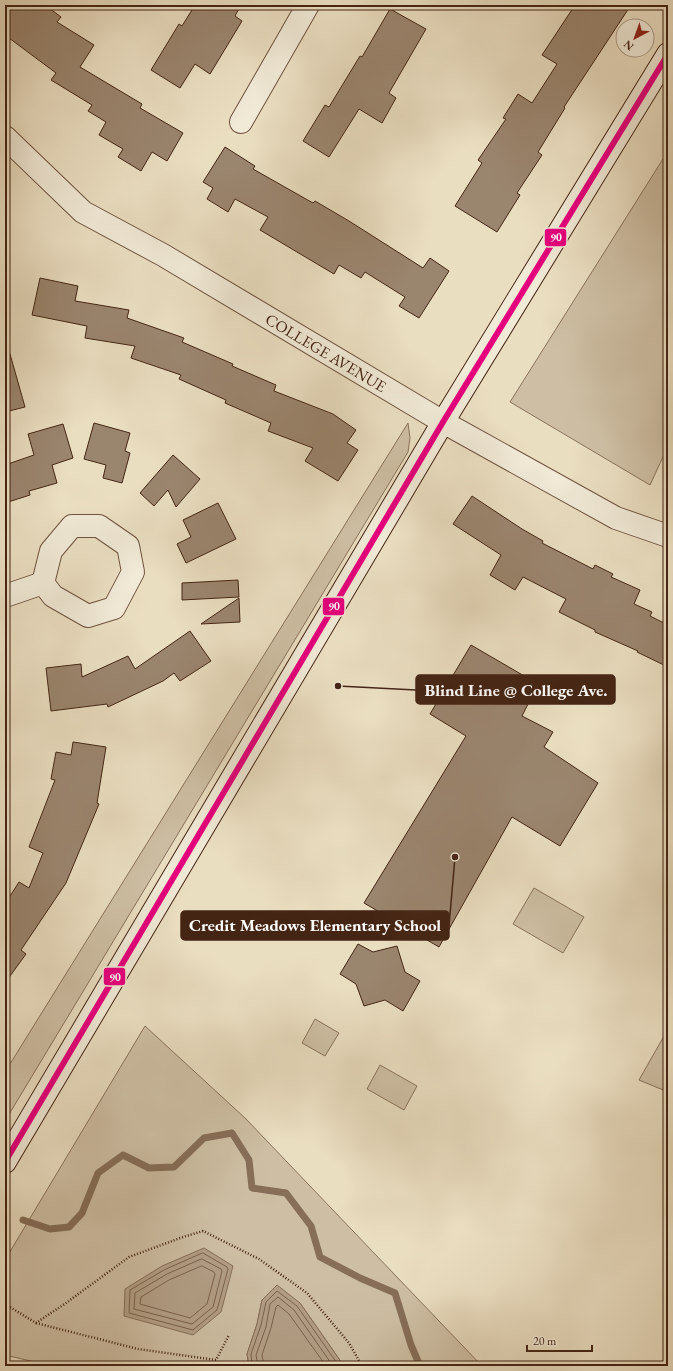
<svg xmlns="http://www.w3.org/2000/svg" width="673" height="1371" viewBox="0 0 673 1371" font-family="'EB Garamond',serif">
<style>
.green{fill:#cebfa4;stroke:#89725c}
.water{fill:#b29f86;stroke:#866e58}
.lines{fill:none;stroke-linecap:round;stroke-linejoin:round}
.shore{stroke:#7b624d;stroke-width:1}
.stream{stroke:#866e58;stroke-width:7}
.building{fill:#9a856e;stroke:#442514}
.street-casing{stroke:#6e533f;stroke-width:24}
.secondary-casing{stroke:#442514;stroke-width:24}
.path{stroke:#442514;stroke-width:2.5;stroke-dasharray:1 2;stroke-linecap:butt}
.street{stroke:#f1ead7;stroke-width:22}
.secondary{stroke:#f1ead7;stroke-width:22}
.bus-1-casing{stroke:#f1ead7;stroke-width:9}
.bus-1{stroke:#e5007d;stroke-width:6}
.labels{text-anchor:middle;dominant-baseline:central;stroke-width:3.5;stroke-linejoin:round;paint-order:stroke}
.street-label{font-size:16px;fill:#442514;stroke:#f1ead7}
.leader{fill:none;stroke:#442514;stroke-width:1.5}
.callout-dot{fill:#442514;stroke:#f1ead7;stroke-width:1.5}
.callout{fill:#442514;stroke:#442514;stroke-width:1.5}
.callout-label{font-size:17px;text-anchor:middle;font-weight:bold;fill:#fff}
.line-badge{stroke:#f1ead7;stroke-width:1.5}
.badge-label{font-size:11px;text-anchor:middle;font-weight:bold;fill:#fff}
</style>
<rect width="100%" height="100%" fill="#eadec1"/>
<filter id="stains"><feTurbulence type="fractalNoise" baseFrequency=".005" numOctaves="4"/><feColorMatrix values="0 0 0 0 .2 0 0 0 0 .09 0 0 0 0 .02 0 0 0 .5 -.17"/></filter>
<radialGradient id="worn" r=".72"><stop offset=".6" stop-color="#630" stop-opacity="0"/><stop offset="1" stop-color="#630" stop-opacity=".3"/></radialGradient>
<path class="green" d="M668,151V446L650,485L510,402Z
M408,423L410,438L408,452L5,1121V1072Z
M534,888L584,917L563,953L513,924Z
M315,1019L339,1033L325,1056L302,1043Z
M145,1026L245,1118L482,1366H344L300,1303L262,1300L257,1324L247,1354L249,1366H52L5,1355V1260Z
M668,1029V1092L639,1080Z
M380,1065L417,1086L404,1110L367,1089Z"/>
<path class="water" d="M204,1248L233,1266L221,1312L193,1335L124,1316L125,1289L162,1266Z
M277,1285L300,1303L344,1366H249L247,1354L257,1324L262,1300Z"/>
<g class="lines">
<path class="shore" d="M203,1253L227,1267L228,1269L217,1310L193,1330L129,1313L130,1290L164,1270Z
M202,1259L221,1269L222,1271L213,1307L192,1324L134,1309L135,1293L167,1274Z
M202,1266L214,1272L215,1274L207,1304L190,1318L140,1304L141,1297L169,1280Z
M252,1366L251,1354L261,1325L266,1302L277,1291L297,1306L339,1366
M258,1366L256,1355L266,1327L270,1304L278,1297L294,1310L333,1366
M264,1366L262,1355L271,1328L276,1307L278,1305L289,1314L326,1366"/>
<path class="stream" d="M23,1220L50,1229L69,1227L82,1213L98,1173L123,1155L149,1168L174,1167L204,1138L232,1133L249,1160L252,1188L286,1193L311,1226L320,1257L360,1278L395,1293L411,1345L420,1366"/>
</g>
<path class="building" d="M5,5H45L61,17L57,22L94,45L80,67L142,104L140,108L183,133L167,161L152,152L141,171L118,157L123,149L99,135L106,122L88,111L92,105L51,80L56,73L5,35Z
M195,5H241L235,16L242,21L210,74L195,64L180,88L151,70L179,24L182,26Z
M575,5H631L564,107L565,108L538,152L542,155L517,193L520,195L497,232L455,206L482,163L478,160L506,119L503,118L518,94L532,103L557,64L542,55Z
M390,9L426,29L389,93L396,98L382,123L359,109L329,157L303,141L325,105L329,107L360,56L362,57Z
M225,147L255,166L253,169L313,203L315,201L349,221L423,268L430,258L449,271L419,318L399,306L405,297L365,272L361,278L339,265L334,274L260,230L268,217L235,199L228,212L207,199L213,188L203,182Z
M40,278L78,286L75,301L129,310L127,318L184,338L182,342L233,364L232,366L276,385L274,391L333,414L356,430L347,443L358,450L338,481L305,461L313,448L268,431L271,423L225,403L226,400L179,379L181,375L131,358L135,346L85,338L87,326L32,315Z
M5,354H10L25,407L5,412Z
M94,423L130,433L125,451L130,453L122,483L103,478L106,465L84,459Z
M63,424L73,458L52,465L57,483L29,491L30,495L5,503V465L34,455L28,434Z
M173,455L200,479L176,507L168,490L154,506L140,493Z
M472,496L522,529L543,541L542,543L593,569L595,565L613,574L611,577L640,590L634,604L652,612L650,616L668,625V667L637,652L638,651L595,632V630L559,612L566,599L523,577L515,590L490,575L501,555L453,524Z
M218,503L236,539L186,563L177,544L191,537L183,520Z
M238,580L239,597L182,600V583Z
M239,598L240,622L201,624Z
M190,631L211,661L180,681L174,673L163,681L108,707L107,704L51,711L46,668L81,664L82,677L128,656L135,669Z
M471,645L538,684L522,716L553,732L544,747L598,783L560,846L512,817L439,947L364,903L466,736L430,714Z
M73,742L106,747L97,803L99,804L66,883L21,950L26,954L5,983V904L19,882L29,888L43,853L29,847L55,780L51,779L56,752L71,755Z
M358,944L373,952L397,946L405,972L420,981L403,1011L385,1000L364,1006L356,984L340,974Z"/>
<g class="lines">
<g class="street-casing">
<g id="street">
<path d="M241,122L308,5"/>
<path id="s1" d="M5,137L83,212L163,255L443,422L616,518L668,536"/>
<path d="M72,526H99L128,546L133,572L114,608L88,616L53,596L43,583L51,551Z"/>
<path d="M5,596L43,583"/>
</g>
</g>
<g class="secondary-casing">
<path id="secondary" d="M5,1162L443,422L668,54"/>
</g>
<path class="path" d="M5,1304L36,1323L66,1303L129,1257L183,1237L203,1231L259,1259L307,1293L349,1343L362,1366
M36,1323L138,1349L216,1360L229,1335"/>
<use href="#street" class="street"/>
<use href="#secondary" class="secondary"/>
<g class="bus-1-casing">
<path id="bus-1" d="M5,1162L443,422L668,54"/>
</g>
<use href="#bus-1" class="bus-1"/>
</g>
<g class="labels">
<g class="street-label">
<text stroke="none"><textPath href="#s1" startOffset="389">COLLEGE AVENUE</textPath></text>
</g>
</g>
<path class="leader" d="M338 686L416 690M455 857L449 926"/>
<g class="callout-dot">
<circle cx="338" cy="686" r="4"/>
<circle cx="455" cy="857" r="4"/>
</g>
<g class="callout">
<rect x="416" y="675" width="199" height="29" rx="4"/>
<rect x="181" y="911" width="268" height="29" rx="4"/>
</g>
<g class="callout-label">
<text x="516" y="696">Blind Line @ College Ave.</text>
<text x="315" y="931">Credit Meadows Elementary School</text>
</g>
<g class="line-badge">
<rect x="544" y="228" width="23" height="19" rx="4" fill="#e5007d"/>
<rect x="322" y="597" width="23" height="19" rx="4" fill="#e5007d"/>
<rect x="103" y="967" width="23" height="19" rx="4" fill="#e5007d"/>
</g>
<g class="badge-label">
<text x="556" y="241">90</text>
<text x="334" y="610">90</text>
<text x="115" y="981">90</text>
</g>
<rect width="673" height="1371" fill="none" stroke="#eadec1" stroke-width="20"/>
<rect x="6" y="6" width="661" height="1359" fill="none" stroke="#442514" stroke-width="2"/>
<rect x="10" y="10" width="653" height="1351" fill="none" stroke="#442514"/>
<g transform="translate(635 38) rotate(221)"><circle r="19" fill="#f1ead7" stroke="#ac9b89"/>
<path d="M0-3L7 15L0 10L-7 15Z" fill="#8f2418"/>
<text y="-6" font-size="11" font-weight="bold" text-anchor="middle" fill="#442514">N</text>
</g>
<path d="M527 1345v6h65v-6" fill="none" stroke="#442514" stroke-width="2"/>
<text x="533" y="1345" font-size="12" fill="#442514" stroke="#f1ead7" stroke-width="3" paint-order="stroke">20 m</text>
<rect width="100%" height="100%" filter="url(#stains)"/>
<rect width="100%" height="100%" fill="url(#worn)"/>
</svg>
